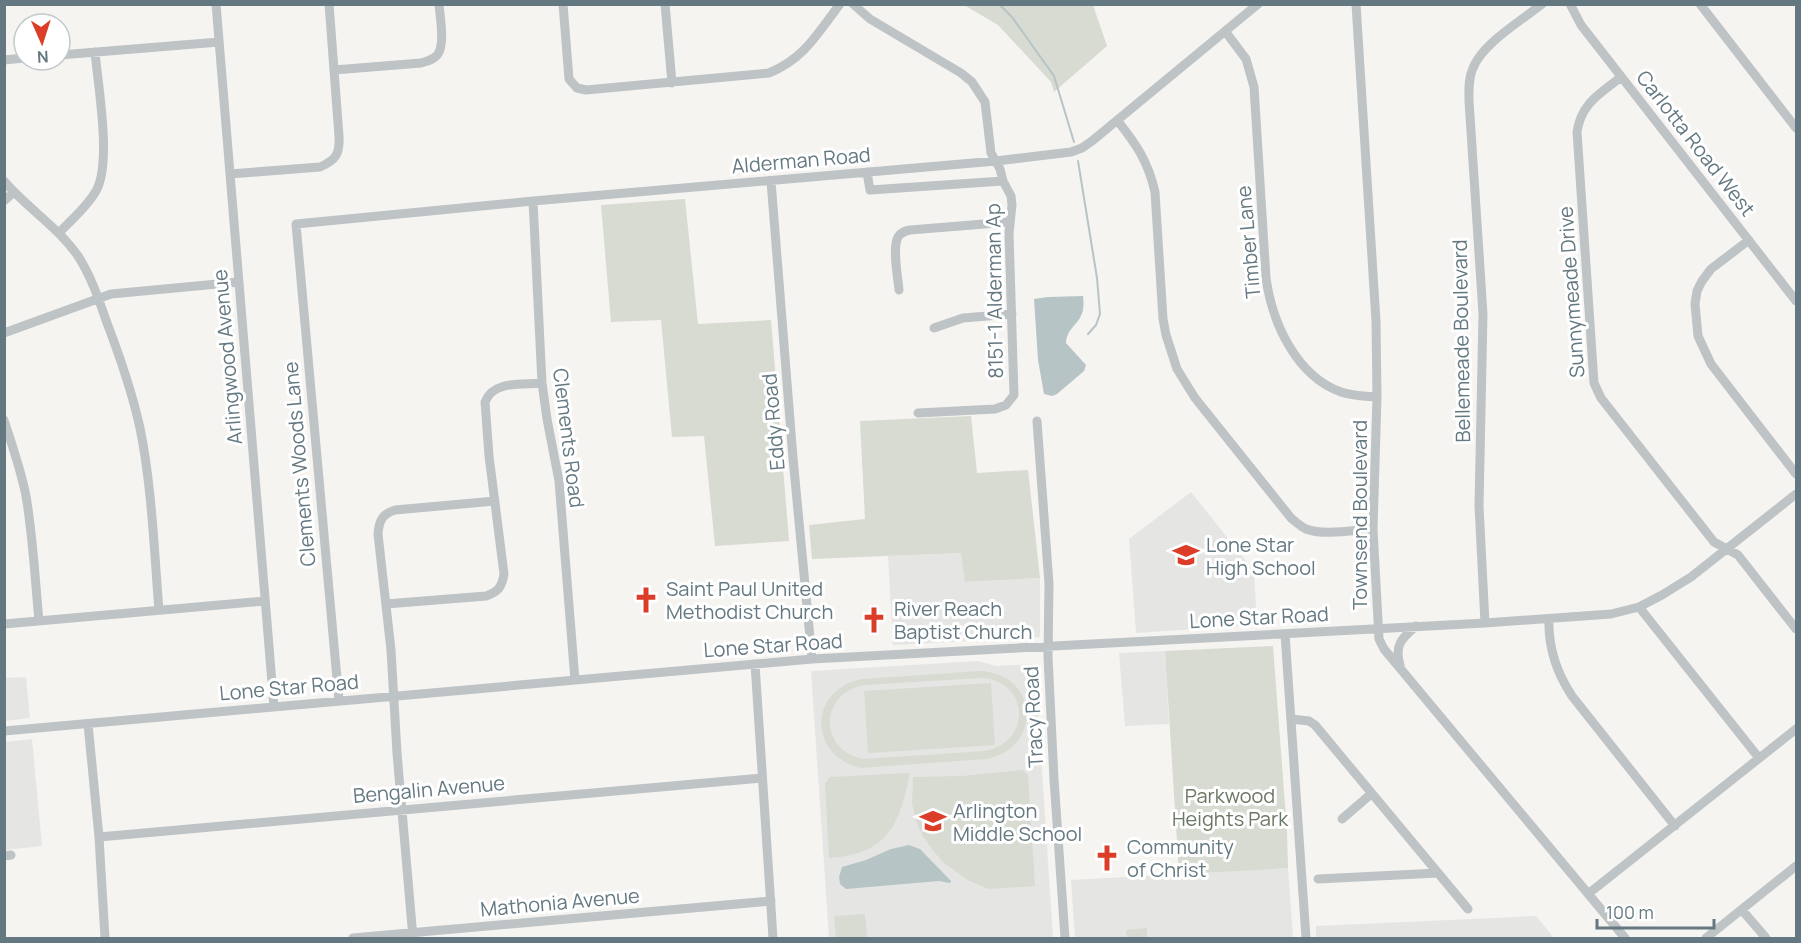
<svg xmlns="http://www.w3.org/2000/svg" width="1801" height="943" viewBox="0 0 1801 943" font-family="Manrope,sans-serif">
<style>
.built{fill:#e5e6e4}
.green{fill:#d7dbd2;fill-rule:evenodd}
.water{fill:#b6c4c6}
.lines{fill:none;stroke-linecap:round;stroke-linejoin:round}
.stream{stroke:#b6c4c6;stroke-width:2}
.minor{stroke:#bec3c5;stroke-width:9}
.labels{text-anchor:middle;dominant-baseline:central;stroke-width:6;stroke-linejoin:round;paint-order:stroke}
.street-label{font-size:20px;fill:#647881;stroke:#fff}
.poi-label{font-size:20px;fill:#647881;stroke:#fff;text-anchor:start}
.park-label{font-size:20px;fill:#6a7863;stroke:#fff}
</style>
<rect width="100%" height="100%" fill="#f5f4f1"/>
<path class="built" d="M1191,492L1254,571L1257,625L1136,633L1129,539Z
M962,553L966,582L1040,578V637L893,645L888,556Z
M1165,651L1169,724L1125,726L1119,653Z
M978,661L996,666L1035,664L1053,938H829L811,671Z
M26,677L30,718L5,721V678Z
M32,739L42,846L5,850V742Z
M1288,868L1293,938H1075L1071,880Z
M1536,916L1554,938H1316V926Z"/>
<path class="green" d="M964,5H1093L1107,46L1054,92L1051,82L998,25Z
M685,199L698,324L771,320L789,541L715,546L704,436L672,437L661,320L611,322L601,205Z
M971,416L977,473L1028,470L1040,578L965,582L961,553L812,559L809,525L865,519L860,421Z
M1273,646L1287,831L1288,868L1261,870L1179,874L1165,651Z
M980,671C1039,673 1043,749 986,759L860,768C807,755 809,688 863,679ZM981,678C1029,680 1033,742 985,751L862,759C818,749 820,693 864,685Z
M991,683L995,745L868,753L864,691Z
M1023,770L1028,775L1035,886L988,889L968,880L944,863L935,853L922,835L917,823L912,804L913,777L962,776Z
M910,773C899,826 888,854 829,858L825,784L830,777Z
M865,914L867,938H836L834,916Z
M1147,928V938H1127L1126,930Z"/>
<path class="water" d="M1083,296C1087,325 1067,323 1066,343L1086,365L1084,371L1057,394L1052,396L1044,394L1038,360L1034,299L1048,297Z
M909,845L920,849L951,881L950,883L939,881L846,889L840,884L839,877L842,867L866,860L891,849Z"/>
<g class="lines">
<path class="stream" d="M999,4L1012,17L1054,76L1074,142
M1078,161L1097,278L1100,314L1096,325L1088,334"/>
<path class="minor" d="M216,4L274,707
M563,4L569,79L577,88L586,90L769,73C804,59 818,33 840,4
M665,4L672,83
M853,4L870,19L961,73L972,82L985,102L991,153L1000,169L1003,181L1011,196L1012,205L1009,233L1014,395L1006,405L995,409L918,413
M1356,4L1376,321L1377,397L1373,529L1379,639L1384,649L1625,938
M1570,4L1581,25L1796,301
M1700,4L1796,128
M1225,31L1246,59L1254,87L1266,278C1272,322 1296,376 1341,392C1352,396 1366,396 1377,397
M60,55L219,42
M4,60L24,58
M334,70L421,63C427,61 434,60 438,54C445,43 440,17 439,4
M1621,77C1600,94 1581,103 1577,132L1594,383L1601,398L1714,542L1738,555L1796,629
M1117,120C1136,144 1148,161 1155,192L1163,319L1166,335L1177,369L1195,398L1291,518C1296,522 1300,526 1306,529C1323,536 1355,530 1373,529
M867,172L870,190L1003,181
M230,174L320,167C336,160 340,154 339,136L329,4
M4,181C27,208 58,227 78,256C91,276 99,300 107,323C120,357 132,392 140,428C152,487 154,550 159,610
M771,181L793,458L812,659
M4,201L14,192
M533,201L542,383L547,419L559,481L575,680
M59,233C71,220 87,207 96,191C112,163 98,86 95,52
M1749,240L1711,269L1702,281L1697,291L1695,304L1698,336L1711,364L1796,474
M899,290C898,278 892,248 898,237C901,232 905,231 910,230L1009,222
M934,328L963,318L1012,314
M4,333L111,294L239,282
M4,420C12,445 21,470 26,496C33,537 35,579 39,621
M1037,421L1049,584L1048,657L1054,779L1065,938
M386,604L486,596C498,592 502,587 504,574L489,456L485,402C493,380 523,385 542,383
M1639,607L1759,758
M1549,619C1548,648 1556,672 1572,696L1675,826
M1485,623L1479,506L1483,314L1469,101C1469,90 1468,79 1473,68C1483,43 1521,21 1542,4
M4,624L265,601
M1285,634L1306,938
M755,664L773,938
M1400,665C1394,645 1402,638 1416,626
M339,701L296,224L533,201L996,161L1071,152L1082,148L1092,141L1258,4
M1291,719L1309,721L1315,725L1468,909
M88,724L99,837L105,938
M4,731L812,659L1485,623L1611,614L1639,607L1662,595L1691,577L1796,494
M1342,819L1371,794
M99,837L762,778
M4,856L11,855
M1318,879L1438,873
M1588,894L1796,729
M1742,910L1766,938
M353,938L771,901
M413,938L397,753L391,650L378,534C379,521 382,514 395,510L495,501
M1706,938L1796,866"/>
</g>
<defs>
<g id="school-bare" transform="scale(2.07)"><path d="M0-5L7-2L0 1L-7-2ZM-4 1L0 2.5L4 1V4Q0 6-4 4Z" fill="#dc3d29" stroke="#fff" stroke-width="2.5" paint-order="stroke"/></g>
<g id="church-bare" transform="scale(2.07)"><path d="M-1.2-6h2.4v3.5h3.3v2.4h-3.3V6h-2.4V-.1h-3.3v-2.4h3.3Z" fill="#dc3d29" stroke="#fff" stroke-width="2.5" paint-order="stroke"/></g>
</defs>
<g fill-rule="evenodd">
<use href="#school-bare" x="1186" y="555"/>
<use href="#church-bare" x="646" y="600"/>
<use href="#church-bare" x="874" y="620"/>
<use href="#school-bare" x="933" y="821"/>
<use href="#church-bare" x="1107" y="858"/>
</g>
<g class="labels">
<g class="street-label">
<text transform="translate(1696 143) rotate(52)">Carlotta Road West</text>
<text transform="translate(801 160) rotate(-5)">Alderman Road</text>
<text transform="translate(1248 242) rotate(-95)">Timber Lane</text>
<text transform="translate(994 291) rotate(-91)">8151-1 Alderman Ap</text>
<text transform="translate(1571 292) rotate(-94)">Sunnymeade Drive</text>
<text transform="translate(1461 341) rotate(-91)">Bellemeade Boulevard</text>
<text transform="translate(227 357) rotate(-95)">Arlingwood Avenue</text>
<text transform="translate(773 422) rotate(-95)">Eddy Road</text>
<text transform="translate(569 438) rotate(83)">Clements Road</text>
<text transform="translate(299 464) rotate(-95)">Clements Woods Lane</text>
<text transform="translate(1359 515) rotate(-90)">Townsend Boulevard</text>
<text transform="translate(1259 617) rotate(-3)">Lone Star Road</text>
<text transform="translate(773 645) rotate(-4)">Lone Star Road</text>
<text transform="translate(289 687) rotate(-5)">Lone Star Road</text>
<text transform="translate(1033 717) rotate(-93)">Tracy Road</text>
<text transform="translate(429 789) rotate(-5)">Bengalin Avenue</text>
<text transform="translate(560 902) rotate(-5)">Mathonia Avenue</text>
</g>
<g class="poi-label">
<text x="1206" y="544">Lone Star<tspan x="1206" dy="23">High School</tspan></text>
<text x="666" y="588">Saint Paul United<tspan x="666" dy="23">Methodist Church</tspan></text>
<text x="894" y="608">River Reach<tspan x="894" dy="23">Baptist Church</tspan></text>
<text x="953" y="810">Arlington<tspan x="953" dy="23">Middle School</tspan></text>
<text x="1127" y="846">Community<tspan x="1127" dy="23">of Christ</tspan></text>
</g>
<g class="park-label">
<text x="1230" y="795">Parkwood<tspan x="1230" dy="23">Heights Park</tspan></text>
</g>
</g>
<rect width="1801" height="943" fill="none" stroke="#647881" stroke-width="12"/>
<g transform="translate(42 42) rotate(177)"><circle r="28" fill="#ffffff" stroke="#c1c9cd" stroke-width="1.5"/>
<path d="M0-4.5L10 22L0 15L-10 22Z" fill="#dc3d29"/>
<text y="-9" font-size="16" font-weight="bold" text-anchor="middle" fill="#647881">N</text>
</g>
<path d="M1597 919v9h117v-9" fill="none" stroke="#647881" stroke-width="3"/>
<text x="1606" y="919" font-size="18" fill="#647881" stroke="#ffffff" stroke-width="4.5" paint-order="stroke">100 m</text>
</svg>
